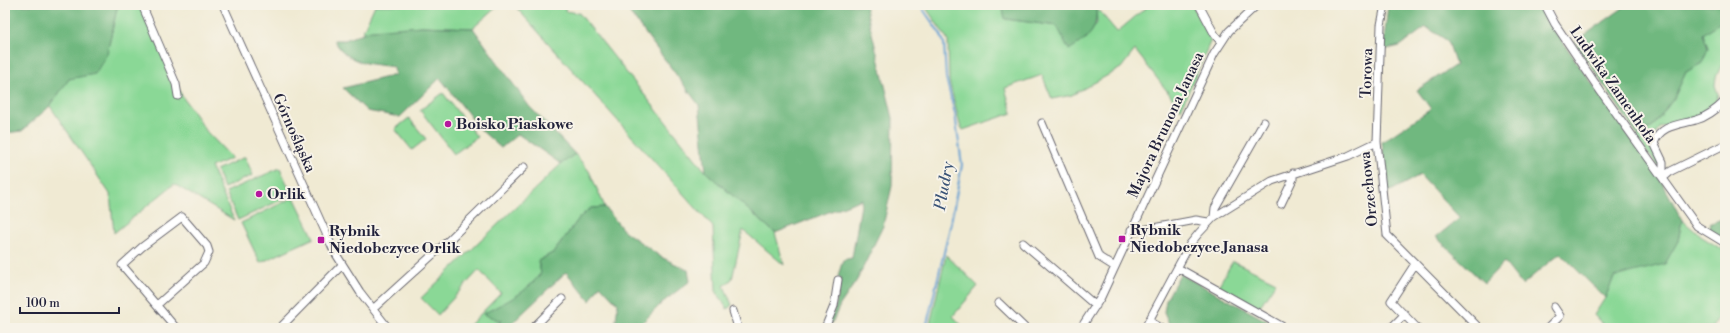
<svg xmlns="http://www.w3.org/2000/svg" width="1730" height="333" viewBox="0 0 1730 333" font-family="'Libre Bodoni',serif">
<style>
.green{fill:#8ad896;stroke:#567d68}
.forest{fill:#6fb87f;stroke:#486d5d}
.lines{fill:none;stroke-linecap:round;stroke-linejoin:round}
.stream{stroke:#61a0d3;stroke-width:2}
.minor-casing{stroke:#6a6870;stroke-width:9}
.minor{stroke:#fff;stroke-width:7}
.poi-dot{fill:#b5179e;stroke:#f7f3e8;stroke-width:1.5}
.labels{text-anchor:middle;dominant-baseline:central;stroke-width:4;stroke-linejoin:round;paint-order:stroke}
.street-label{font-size:15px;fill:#22223b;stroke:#f7f3e8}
.poi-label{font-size:15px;font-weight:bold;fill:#22223b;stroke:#f7f3e8;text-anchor:start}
.water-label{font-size:16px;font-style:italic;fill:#3b5478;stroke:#f7f3e8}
</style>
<rect width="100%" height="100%" fill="#f7f3e8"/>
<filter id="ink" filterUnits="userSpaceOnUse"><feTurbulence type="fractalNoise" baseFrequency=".025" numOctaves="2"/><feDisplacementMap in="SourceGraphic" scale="8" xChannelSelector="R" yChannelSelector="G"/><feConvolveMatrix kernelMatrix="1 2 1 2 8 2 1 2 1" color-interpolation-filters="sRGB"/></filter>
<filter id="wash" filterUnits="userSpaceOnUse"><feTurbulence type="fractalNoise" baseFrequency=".012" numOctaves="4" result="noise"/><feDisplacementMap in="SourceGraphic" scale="16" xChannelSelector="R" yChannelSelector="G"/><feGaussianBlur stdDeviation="0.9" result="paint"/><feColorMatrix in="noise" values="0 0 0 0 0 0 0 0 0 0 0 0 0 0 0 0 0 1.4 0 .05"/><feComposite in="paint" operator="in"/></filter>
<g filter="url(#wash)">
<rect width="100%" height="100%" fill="#f0ead3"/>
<path class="green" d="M123,5H140L182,96L207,132L232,158L211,167L234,220L174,184L114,233L110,194L50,106L69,79L107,54L117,8Z
M375,5H499L473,28L421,26L362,33Z
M514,5H566L565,11L579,13L706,172L775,233L784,265L743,230L732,279L724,286L732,305L727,309L716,291L713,227Z
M924,5H1002L1006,19L1057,26L1086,39L1097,23L1096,7L1117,32L1149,5H1192L1211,40L1181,109L1135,50L1121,68L1072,95L1052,99L1042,75L1005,88L1012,113L963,130L960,125L949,81L948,40Z
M1725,19V58L1716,77L1715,85L1718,94L1716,102L1696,119L1661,127L1653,137L1661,167L1657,165L1636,138L1654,125L1674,98L1686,72L1702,63L1708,48L1703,34Z
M443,93L477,137L454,154L420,110Z
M409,118L426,139L412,150L395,129Z
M575,154L589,171L605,207L591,208L580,217L554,252L538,261L541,273C532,284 523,295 510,301C501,306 493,309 484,314L501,321L491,328L468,327L501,293L479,270L438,315L421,298L561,164Z
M245,157L253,175L224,188L216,170Z
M280,168L292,195L238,220L226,192Z
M294,197L314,238L260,263L241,223Z
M1682,220L1702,237L1725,251V303L1713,328H1606L1594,315L1605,298L1614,277L1678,241Z
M946,255L978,286L953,316L964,328H929Z
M1233,261L1276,282L1258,309L1217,288Z"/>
<path class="forest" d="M5,5H115L117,8L107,54L95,74L69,79L50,106L22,131L5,133Z
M624,5H865L893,118L892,186L883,226L857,280L840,305L832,323L828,324L836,305L841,278L838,276L843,260L852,258L862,199L775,233L706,172L699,105Z
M1002,5H1096C1098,32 1090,36 1069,50L1057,26L1005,19Z
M1388,5H1539L1547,20L1661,180L1682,220L1678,241L1665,264L1614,277L1605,298L1560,253L1522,285L1504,262L1484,283L1436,237L1460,218L1420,175L1387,193L1382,142L1431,109L1417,90L1456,65L1448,41L1426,27L1400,46L1383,50Z
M1627,5H1725V19L1703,34L1708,48L1702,63L1686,72L1674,98L1654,125L1638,136L1575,42Z
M421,26L473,28L529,106L575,154L561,164L518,134L501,148L482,131L440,78L400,117L367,111L343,88L395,75L394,67C367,63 349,65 334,40H345L371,30Z
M605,207L623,230L661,257L688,270L690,281L663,302L637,328H615L618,304L600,285L590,301L566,272L507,328H491L501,321L483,314C508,300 523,296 541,273L538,261L554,252L580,217L591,208Z
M1725,218V241L1707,231L1711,223Z
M1180,274L1280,328H1171L1164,312L1166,300Z"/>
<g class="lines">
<path class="stream" d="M920,5L941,35L944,43L946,78L955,114L962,165L950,227L926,328"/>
</g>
</g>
<g filter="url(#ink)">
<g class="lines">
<g class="minor-casing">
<path id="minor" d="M142,5L176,84L178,96
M223,5L334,251L360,292L388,328
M1199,5L1215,35L1221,42
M1385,5L1381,25L1377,142L1387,235L1479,328
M1545,5L1555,24L1601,92L1697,226L1725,243
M1042,123L1099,257L1115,267
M1663,178V162L1654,143C1661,124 1680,125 1696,120C1707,117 1717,109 1725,101
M1663,178L1671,171L1724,145
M1281,204L1293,179V173
M1214,217L1215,208L1264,122
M1131,230L1137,231L1196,220L1208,222
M1023,243L1096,306
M1415,264L1391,301L1417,328
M1178,268L1285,328
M999,303L1025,328
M157,305L204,263L209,252L207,246L182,217L142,247L122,265L176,328
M373,309L450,239L524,167
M733,311L738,328
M1149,321L1161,328
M280,328L342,265
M533,328L562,299
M825,328L834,306L838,280
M1081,328L1101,297L1214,54L1229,31L1257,5
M1145,328L1190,244L1199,233L1214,217L1272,181L1348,156L1377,142
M1391,328L1405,314
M1548,328L1560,316L1554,307"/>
</g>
<use href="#minor" class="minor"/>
</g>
</g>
<g class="poi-dot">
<circle cx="448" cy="124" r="4"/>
<circle cx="259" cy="194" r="4"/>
<rect x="1118" y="235" width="8" height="8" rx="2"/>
<rect x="317" y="236" width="8" height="8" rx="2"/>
</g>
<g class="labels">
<g class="street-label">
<text transform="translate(1367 73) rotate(-88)">Torowa</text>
<text transform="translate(1613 85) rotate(55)">Ludwika Zamenhofa</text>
<text transform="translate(1166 125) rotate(-65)">Majora Brunona Janasa</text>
<text transform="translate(294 133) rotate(66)">Górnośląska</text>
<text transform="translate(1369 189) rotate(-96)">Orzechowa</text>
</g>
<g class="poi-label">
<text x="456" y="124">Boisko Piaskowe</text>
<text x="267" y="194">Orlik</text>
<text x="1130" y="230">Rybnik<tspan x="1130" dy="17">Niedobczyce Janasa</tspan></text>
<text x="329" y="231">Rybnik<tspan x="329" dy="17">Niedobczyce Orlik</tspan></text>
</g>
<g class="water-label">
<text transform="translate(944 186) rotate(-80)">Pludry</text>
</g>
</g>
<rect width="1730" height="333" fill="none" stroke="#f7f3e8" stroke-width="20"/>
<path d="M20 307v6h99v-6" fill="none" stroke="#22223b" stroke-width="2"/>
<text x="26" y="307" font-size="12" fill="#22223b" stroke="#f7f3e8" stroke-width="3" paint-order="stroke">100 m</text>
</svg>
